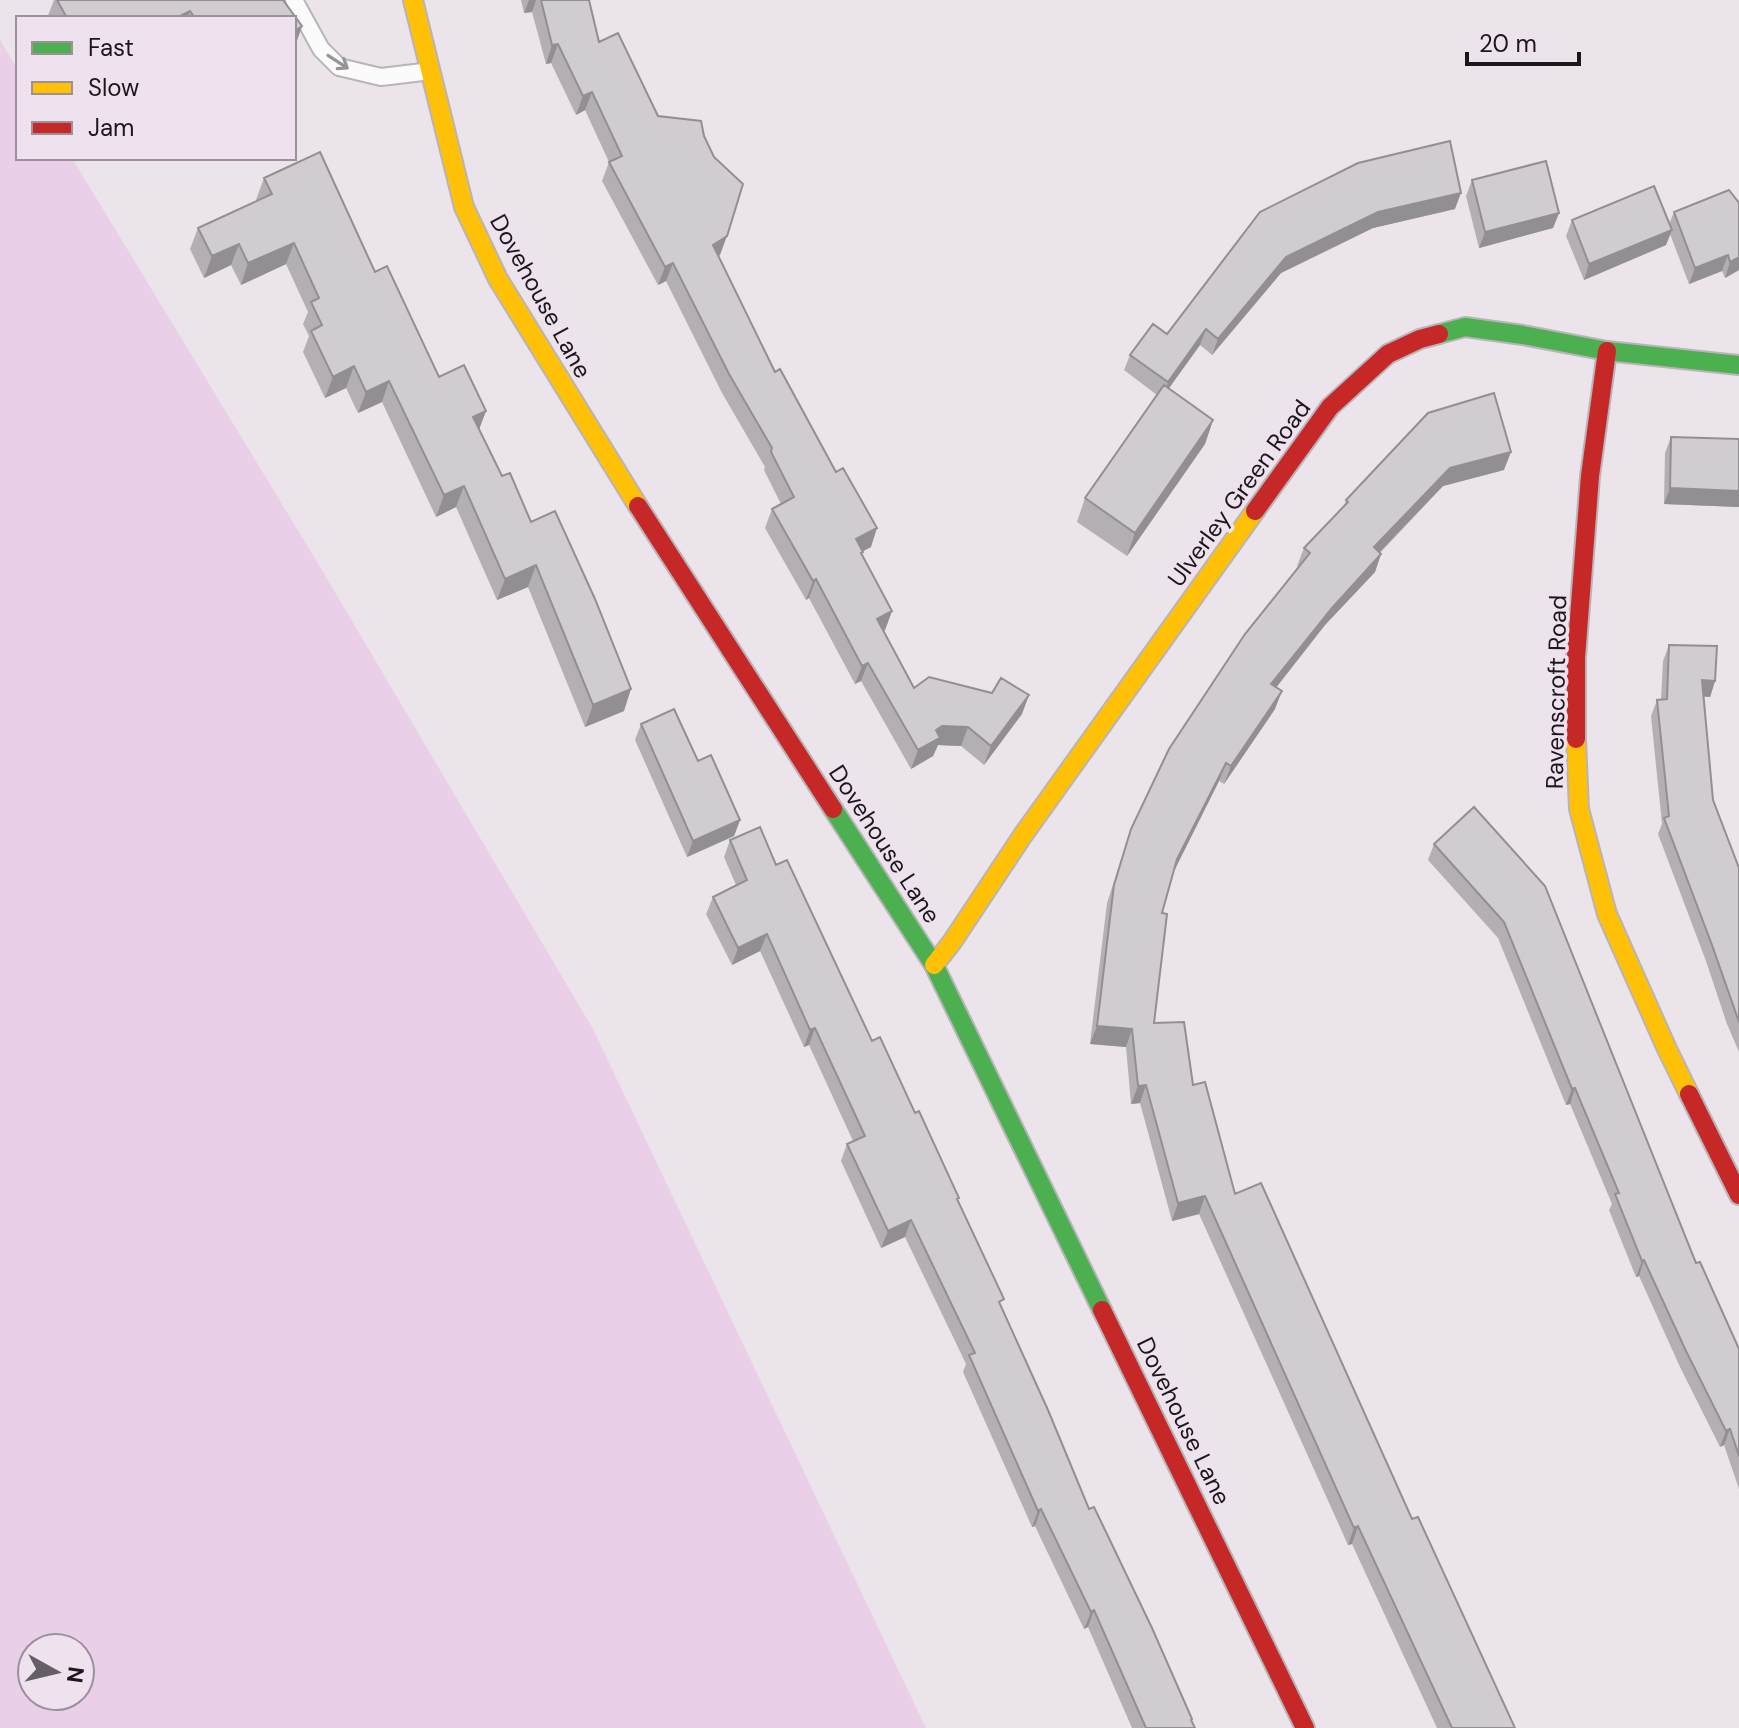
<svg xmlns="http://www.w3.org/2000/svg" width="1739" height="1728" viewBox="0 0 1739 1728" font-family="'DM Sans',sans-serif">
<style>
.green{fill:#eacfe9;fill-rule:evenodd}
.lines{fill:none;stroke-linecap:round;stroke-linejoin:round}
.lane-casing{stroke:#b8b4b8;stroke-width:20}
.fast-casing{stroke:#b8b4b8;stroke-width:22}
.slow-casing{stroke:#b8b4b8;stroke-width:22}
.jam-casing{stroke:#b8b4b8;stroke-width:22}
.lane{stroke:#fcfbfc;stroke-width:16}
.fast{stroke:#4caf50;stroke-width:18}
.slow{stroke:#ffc107;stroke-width:18}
.jam{stroke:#c62828;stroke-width:18}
.wall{fill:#b4afb4}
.shaded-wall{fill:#928f92}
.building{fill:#d1ccd1;stroke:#928f92;stroke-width:2}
.oneway{stroke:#979497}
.labels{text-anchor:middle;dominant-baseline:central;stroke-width:7;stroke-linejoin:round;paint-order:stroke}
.street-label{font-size:24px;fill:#1c171c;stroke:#eee2ee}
</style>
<rect width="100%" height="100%" fill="#ebe5eb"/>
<path class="green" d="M0,40L18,70V158H72L319,565L593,1029L926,1728H0ZM32,1648H80V1696H32Z"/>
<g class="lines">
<g class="lane-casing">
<path id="lane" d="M294,0L321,49L339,67L381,77L431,71"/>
</g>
<g class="fast-casing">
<path id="fast" d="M1439,334L1465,327L1523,335L1607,351L1739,365
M833,809L934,965L1102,1310"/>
</g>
<g class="slow-casing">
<path id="slow" d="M413,0L464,207L498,279L638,506
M1576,739L1579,809L1607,914L1667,1049L1689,1094
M934,965L952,942L1023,835L1255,511"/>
</g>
<g class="jam-casing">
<path id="jam" d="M638,506L833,809
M1255,511L1330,407L1388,354L1420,339L1439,334
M1576,739V657L1590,476L1607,351
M1689,1094L1739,1195
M1102,1310L1305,1728"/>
</g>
<use href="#lane" class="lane"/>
<use href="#fast" class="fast"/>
<use href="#slow" class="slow"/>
<use href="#jam" class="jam"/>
</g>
<path class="wall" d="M54,0H283L302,26L294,49V18H47Z
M521,0H589L599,42L720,255L718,256L775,372L871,547L863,551L862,555L892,611L885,630L883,631L914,688L1022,714L984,765L961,746L938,745L933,756L911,769L861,681L855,684L809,598L806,600L765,528L772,509L781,504L764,470L765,467L722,393L666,281L658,285L602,181L609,162L585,110L576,115L551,63L546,64L532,12L524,13Z
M264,178L375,272L439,377L486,411L479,429L502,476L531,522L624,711L585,727L528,587L497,600L456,507L436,517L382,402L358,413L346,388L325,398L303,352L309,336L303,324L308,312L286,264L241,285L231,265L204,278L190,249L198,228L257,201L256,200Z
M1472,180L1559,213L1553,228L1479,248L1466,196Z
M1729,190L1739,270L1725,278L1722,271L1689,284L1670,234L1666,245L1584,280L1566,236L1572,220L1669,224L1674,212Z
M1455,209L1373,228L1281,273L1212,355L1200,345L1168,389L1213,420L1205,444L1127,556L1077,522L1085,498L1157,395L1124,370L1130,355L1167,334L1260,212Z
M1671,437L1739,439V507L1664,504L1665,453Z
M1504,470L1443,486L1380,553L1381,554L1375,572L1325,625L1276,687L1275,709L1224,784L1219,781L1174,871L1162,913L1154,1023L1193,1085L1235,1194L1412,1519L1515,1728H1437L1352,1544L1348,1545L1199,1214L1172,1221L1140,1103L1131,1104L1126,1047L1090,1044L1107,903L1131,829L1299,567L1297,566L1304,548L1344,506L1346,500Z
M1669,645L1715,681L1710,697L1704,696L1713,800L1739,868V1052L1727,1024L1706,961L1658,834L1662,824L1651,716L1657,700H1661L1663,661Z
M641,724L698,761L740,820L734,836L687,857L635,740Z
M1474,807L1739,1349V1489L1724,1445L1720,1447L1680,1367L1639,1276L1636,1277L1609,1210L1612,1204L1570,1104L1566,1105L1498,938L1428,860L1434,844Z
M730,840L776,865L872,1041L915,1113L958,1201L1001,1308L1089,1509L1192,1719L1191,1722L1195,1728H1132L1088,1627L1084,1629L1035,1526L1032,1527L963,1372L966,1364L905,1237L881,1248L841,1161L847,1144L853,1141L809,1045L804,1047L760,951L732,965L706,914L713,897L736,885L724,857Z"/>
<path class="shaded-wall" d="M529,0H536L532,12L524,13Z
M190,11L187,18H176Z
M302,26L294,49V32Z
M558,44L551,63L546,64L552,45Z
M592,92L585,110L576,115L583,96Z
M1461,193L1455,209L1373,228L1281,273L1212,355L1218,339L1286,257L1378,212Z
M1559,213L1553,228L1479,248L1485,232Z
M1672,230L1666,245L1584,280L1589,264Z
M727,236L720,255L706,263L713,245Z
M294,243L286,264L241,285L248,263Z
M239,244L231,265L204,278L212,256Z
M1728,255L1722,271L1689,284L1695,268Z
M1739,257V270L1725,278L1730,262Z
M673,263L666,281L658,285L665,267Z
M1206,329L1200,345L1162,398L1168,382Z
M354,366L346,388L325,398L333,377Z
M389,381L382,402L358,413L366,392Z
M486,411L478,432L473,417Z
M1213,420L1205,444L1127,556L1135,533Z
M1511,452L1504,470L1443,486L1367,565L1374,547L1450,468Z
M464,486L456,507L436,517L444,495Z
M1670,488L1739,491V507L1664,504Z
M877,528L871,547L850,558L856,539Z
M1381,554L1375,572L1325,625L1265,702L1271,684L1332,608Z
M536,565L528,587L497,600L505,579Z
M816,579L809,598L806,600L813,581Z
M892,611L885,630L870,638L877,619Z
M868,663L861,681L855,684L862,666Z
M1702,680L1715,681L1710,697L1697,696Z
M631,689L624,711L585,727L593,705Z
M1282,691L1275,709L1224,784L1231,766Z
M1029,695L1022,714L984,765L991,746Z
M942,726L968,727L961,746L938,745L933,756L911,769L918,750L936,730Z
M1226,763L1219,781L1171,877L1177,859Z
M740,820L734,836L687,857L693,841Z
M767,934L760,951L732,965L738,948Z
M1097,1026L1132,1029L1126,1047L1090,1044Z
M815,1028L809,1045L804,1047L810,1030Z
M1146,1085L1140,1103L1131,1104L1138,1086Z
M1575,1088L1570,1104L1566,1105L1572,1089Z
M1205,1196L1199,1214L1172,1221L1178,1203Z
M911,1220L905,1237L881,1248L888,1231Z
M1644,1260L1639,1276L1636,1277L1642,1261Z
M1730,1429L1724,1445L1720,1447L1726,1431Z
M1041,1509L1035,1526L1032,1527L1038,1511Z
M1358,1526L1352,1544L1348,1545L1354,1528Z
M1094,1610L1088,1627L1084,1629L1091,1612Z"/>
<path class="building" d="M57,0H283L302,26L294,32V18H195L190,11L176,18H67Z
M541,0H589L599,42L618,33L658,116L701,121L704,136L714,157L743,184L727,236L713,245L775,372L780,369L836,472L843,468L877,528L856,539L863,552L861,553L892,611L877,619L914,688L929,677L992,693L1001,678L1029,695L991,746L968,727L942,726L936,730L940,738L918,750L868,663L862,666L816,579L813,581L772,509L794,497L771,452L772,448L729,374L673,263L665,267L609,162L622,156L592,92L583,96L558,44L552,45Z
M1450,141L1461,193L1378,212L1286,257L1218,339L1206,329L1168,382L1130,355L1153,324L1167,334L1260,212L1358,163Z
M320,152L375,272L387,266L439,377L464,365L486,411L473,417L502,476L510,473L531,522L555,511L595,599L631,689L593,705L536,565L505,579L464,486L444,495L389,381L366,392L354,366L333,377L311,331L322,325L311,302L319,298L294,243L248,263L239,244L212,256L198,228L272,194L264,178Z
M1546,161L1559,213L1485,232L1472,180Z
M1654,186L1672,230L1589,264L1572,220Z
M1729,190L1739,203V257L1730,262L1728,255L1695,268L1674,212Z
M1164,385L1213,420L1135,533L1085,498Z
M1494,393L1511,452L1450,468L1374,547L1381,554L1332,608L1271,684L1282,691L1231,766L1226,763L1177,859L1162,913L1167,914L1154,1023L1184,1022L1193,1085L1205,1082L1235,1194L1261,1183L1412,1519L1418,1517L1515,1728H1452L1358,1526L1354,1528L1205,1196L1178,1203L1146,1085L1138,1086L1132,1029L1097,1026L1114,885L1131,829L1169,749L1245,634L1310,553L1304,548L1348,502L1346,500L1428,413Z
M1671,437L1739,439V491L1670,488Z
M1669,645L1717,646L1715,681L1702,680L1713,800L1739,868V1022L1712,945L1664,818L1669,816L1657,700L1667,699Z
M674,709L698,761L711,755L740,820L693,841L641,724Z
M1474,807L1545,886L1696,1263L1700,1262L1739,1349V1456L1730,1429L1726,1431L1686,1351L1644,1260L1642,1261L1615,1194L1619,1193L1575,1088L1572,1089L1504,922L1434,844Z
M760,827L776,865L787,860L872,1041L880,1037L915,1113L919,1111L959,1198L957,1199L1004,1299L999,1302L1048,1410L1089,1509L1094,1507L1152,1628L1192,1719L1191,1720L1195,1728H1146L1094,1610L1091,1612L1041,1509L1038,1511L969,1355L975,1353L911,1220L888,1231L847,1144L865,1136L815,1028L810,1030L767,934L738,948L713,897L747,880L730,840Z"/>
<defs><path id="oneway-shaft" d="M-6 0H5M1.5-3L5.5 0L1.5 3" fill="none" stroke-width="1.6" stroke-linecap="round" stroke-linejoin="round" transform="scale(2)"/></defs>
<use class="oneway" href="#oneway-shaft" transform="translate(338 62) rotate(33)"/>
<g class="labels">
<g class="street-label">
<text transform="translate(541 296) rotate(61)">Dovehouse Lane</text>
<text transform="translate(1239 493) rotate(-54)">Ulverley Green Road</text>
<text transform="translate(1556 692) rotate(-89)">Ravenscroft Road</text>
<text transform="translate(885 844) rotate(57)">Dovehouse Lane</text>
<text transform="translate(1184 1421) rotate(64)">Dovehouse Lane</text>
</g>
</g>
<rect x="16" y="16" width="280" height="144" fill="#eee2ee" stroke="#9a919a" stroke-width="2"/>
<rect x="32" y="42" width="40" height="12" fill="#4caf50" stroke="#9a919a" stroke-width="2"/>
<text x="88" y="56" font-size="24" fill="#1c171c">Fast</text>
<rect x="32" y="82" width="40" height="12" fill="#ffc107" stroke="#9a919a" stroke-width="2"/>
<text x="88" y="96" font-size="24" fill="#1c171c">Slow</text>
<rect x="32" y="122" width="40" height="12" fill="#c62828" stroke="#9a919a" stroke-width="2"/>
<text x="88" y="136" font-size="24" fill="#1c171c">Jam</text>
<g transform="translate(56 1672) rotate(98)"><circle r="38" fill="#eee2ee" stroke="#9a919a" stroke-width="2"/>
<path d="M0-6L14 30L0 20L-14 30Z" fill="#645f64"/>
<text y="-12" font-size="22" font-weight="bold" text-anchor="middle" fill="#1c171c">N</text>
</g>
<path d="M1467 52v12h112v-12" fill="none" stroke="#1c171c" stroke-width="4"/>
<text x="1479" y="52" font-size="24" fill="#1c171c" stroke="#eee2ee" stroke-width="6" paint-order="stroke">20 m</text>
</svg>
